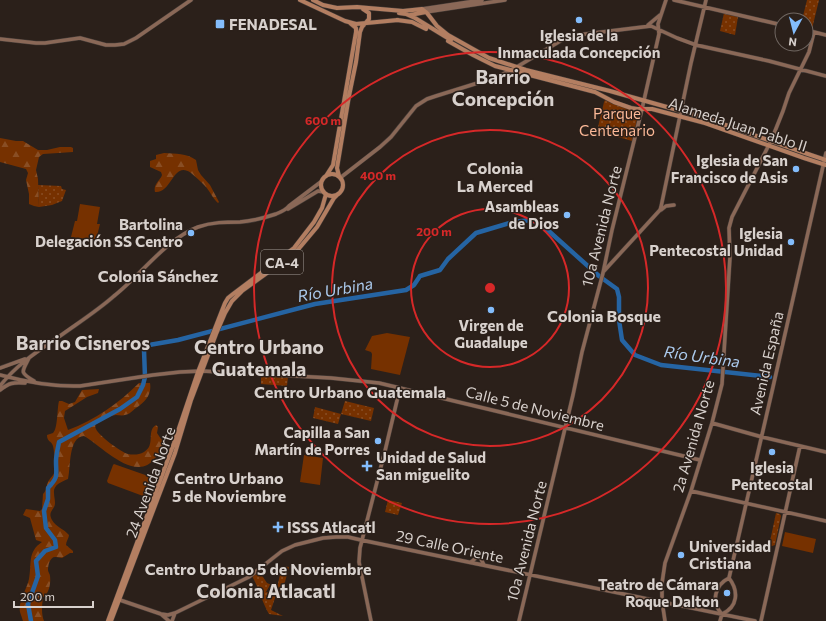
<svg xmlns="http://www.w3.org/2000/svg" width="826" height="621" viewBox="0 0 826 621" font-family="Commissioner,sans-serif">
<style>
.green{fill:url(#green-dots)}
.forest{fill:url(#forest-firs)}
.pitch{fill:#763100}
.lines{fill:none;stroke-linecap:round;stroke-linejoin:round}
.river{stroke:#2564a3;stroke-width:4.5}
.secondary-casing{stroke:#463d39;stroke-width:4.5}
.primary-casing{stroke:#463d39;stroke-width:5}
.secondary{stroke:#8a6857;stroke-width:3.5}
.primary{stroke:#b37e61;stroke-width:4}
.ring{fill:none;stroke:#d62828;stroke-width:2}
.poi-dot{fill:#83bcfb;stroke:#2b201a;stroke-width:1.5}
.labels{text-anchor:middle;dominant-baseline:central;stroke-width:3;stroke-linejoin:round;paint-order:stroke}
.shield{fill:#2b201a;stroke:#a49c97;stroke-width:1}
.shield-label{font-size:14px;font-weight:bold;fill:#d8d1cd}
.poi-label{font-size:15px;font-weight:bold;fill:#d8d1cd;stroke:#2b201a;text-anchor:end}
.park-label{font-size:15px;fill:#fbb897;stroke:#2b201a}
.street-label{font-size:15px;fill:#d8d1cd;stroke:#2b201a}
.neighbourhood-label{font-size:16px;font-weight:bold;fill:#d8d1cd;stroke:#2b201a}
.water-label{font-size:16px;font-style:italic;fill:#abcaed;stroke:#2b201a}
.district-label{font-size:19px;font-weight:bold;fill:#d8d1cd;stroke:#2b201a}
.centre{fill:#d62828;stroke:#2b201a;stroke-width:2}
.ring-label{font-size:12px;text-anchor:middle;font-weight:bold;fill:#d62828;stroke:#2b201a;stroke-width:3;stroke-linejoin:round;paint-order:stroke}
</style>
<defs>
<pattern id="green-dots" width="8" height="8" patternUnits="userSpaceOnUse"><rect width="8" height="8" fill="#763100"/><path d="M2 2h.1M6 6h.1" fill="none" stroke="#894e24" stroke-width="1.8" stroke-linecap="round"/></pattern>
<pattern id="forest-firs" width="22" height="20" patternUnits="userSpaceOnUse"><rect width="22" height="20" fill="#763100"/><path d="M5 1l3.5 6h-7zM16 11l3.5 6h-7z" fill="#894e24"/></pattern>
</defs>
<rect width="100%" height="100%" fill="#2b201a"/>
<path class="green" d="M807,0H819L812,29L806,28V20H802Z
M724,13L736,16L738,17L735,35L720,31Z
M605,100L639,112L632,141L597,131L604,102Z
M38,185L61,186L62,189L66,190L62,201L52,205L39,207Z
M261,376L288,377L287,386L261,384Z
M345,401L374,408L371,421L341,414Z
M315,407L341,414L338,424L313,418Z
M388,500L402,503L398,515L385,512Z
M776,513L780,514L781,516L775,545L772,546H769Z
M282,566L289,567L282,593L277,592L271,610L283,616L269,614C262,602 259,588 252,576L259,571L267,583L276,587L270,585L266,592H276Z"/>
<path class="forest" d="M0,138L16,141H23L38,150H47L60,147H71L73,148V152L43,154L39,157L36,170L38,179L39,207L34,206L29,204V194L26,180L28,173L26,169L0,162Z
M164,153C176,154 186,153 196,160L198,170L201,175L210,185L219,202L218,203C213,199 210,191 205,186C201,182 196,177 191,173C173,160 172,194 155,192C153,184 160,181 162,175L161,172L150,167V161L156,159V155Z
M139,383H150C152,395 145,402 136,408C132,411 130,414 125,415C122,416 119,415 116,415C109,416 101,419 96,423C95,426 95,427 96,429C99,436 121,452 128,454C133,455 139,455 144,452C156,445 146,431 156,425L158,427L157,433L161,439L165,442C165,447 164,446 161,450C159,452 158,455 156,457C136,485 102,446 84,436C68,437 71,467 68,479C61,482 53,485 54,493C54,496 55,500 55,503C55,510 47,511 52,520C56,527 64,529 69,535C69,538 66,541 66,545L73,551V553H70L62,558C60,558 58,557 56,557C50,556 48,565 48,570C48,572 50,574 50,576C51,583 49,594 43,597C42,606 41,613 44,621H23C22,618 21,615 20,612C18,601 27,589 29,579C32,564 27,552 42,542L36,540L30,518L23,515L26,509L40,511L42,509L43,494C47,490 46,486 48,482C50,478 54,475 55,471C56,469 54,449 53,446C51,440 47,442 47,435C49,434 51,434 53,433C58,429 57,408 59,401H62L69,404L75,402L82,390L99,389L98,393L87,397L65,411L64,418L68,430C95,420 119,403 139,383Z"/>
<path class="pitch" d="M80,204L100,207L97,224H100L96,240L71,237L75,221H77Z
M387,333L410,337L400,375L371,369L372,354L371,352L365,350L372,336Z
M304,455L323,458L320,485L300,482Z
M114,464L151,477L152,479L146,495L143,496L108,483L107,481L113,465Z
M785,532L816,539L813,553L782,546Z"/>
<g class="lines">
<path class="river" d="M31,621L28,604L38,576L36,561L45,551L56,547L55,540L46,528L44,511L48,499V488C59,476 56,476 56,461C56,455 58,448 59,442L120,409L137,397L143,385L145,377L144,350L149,345L178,340L315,304L406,290L414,285L420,276L440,270L448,259L476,233L513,222L531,220L542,225L599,276L617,289L619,297V320L622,340L635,355L661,365L770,377"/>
<g class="secondary-casing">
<path id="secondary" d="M674,0L782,25
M422,9L482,0
M426,12L505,0
M648,25L660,15
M806,30L826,35
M0,39L36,43H45L80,38L106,45H115L124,44L136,38L191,0
M340,178L380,147L391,137L416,106L427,99L436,96L497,77L515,68L562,40L569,36L651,26L677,38L696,45L769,61L826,76
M288,209L318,191L324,192
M661,210L666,206L674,205
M604,271L660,210L661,207L691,63L706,0
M29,358C22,372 19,372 34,381
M0,368L25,359
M0,375C26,382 53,387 80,386L153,375L180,372L202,371L331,378L379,383L700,460
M0,386C16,365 38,351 60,336C78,323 97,311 114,296C141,275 166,239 198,227C212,222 226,222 240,222C253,221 264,218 276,214C281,212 286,210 289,206L322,181
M0,390C9,383 13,382 25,383
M712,423L762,437L826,452
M691,491L826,521
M482,553L481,559L484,565
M471,562L482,553
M117,599L161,614L168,615L175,613L249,577L282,551L295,545L323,538L336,537H348L361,540L755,621
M721,613C711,601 715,585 729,578L773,387L826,153
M162,615L169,621
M172,621L175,613
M371,621L359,562L360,548L385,451L400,388
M519,621L573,395L582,352L603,273L612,230L642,109L659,34L658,24L666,0
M665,621L662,601V583L665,563L691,491L712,423L722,384L730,257L729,228L732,217L771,141L783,111L789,93L809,52L814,32
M720,621L722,614C738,607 739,591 729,578
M761,621L800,446"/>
</g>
<g class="primary-casing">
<path id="primary" d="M300,0L345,21L356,24L398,20
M313,0L323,5L337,8L357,7L403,11L422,9L427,13L437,26L448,35L489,58L526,70L610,91L706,118L805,153L826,160
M399,13L406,14L415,18L451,40
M410,15L426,12
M397,20L412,22L426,29
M448,41L473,55L495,66L595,92L614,102L631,108L637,109H652L705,123L804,158L826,165
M321 185a11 11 0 1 1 22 0a11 11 0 1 1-22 0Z
M326,176L333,165L356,32V28L350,23
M339,176L337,168L349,96L356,62L360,32L362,27L369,19V13L363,9
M108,621L174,443L198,372L225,303L228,298L233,294L294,248L314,222L322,208L326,194
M111,621L175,453L191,400L216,334L225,313L232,301L242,291L296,252L317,227L334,198L337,195"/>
</g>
<use href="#secondary" class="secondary"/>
<use href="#primary" class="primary"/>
</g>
<g class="ring">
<circle cx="490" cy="288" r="79"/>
<circle cx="490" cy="288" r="158"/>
<circle cx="490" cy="288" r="236"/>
</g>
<g class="poi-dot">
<circle cx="579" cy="20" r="4"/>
<rect x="215" y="19" width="10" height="10" rx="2"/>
<circle cx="796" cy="169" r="4"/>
<circle cx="567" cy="215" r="4"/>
<circle cx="191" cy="233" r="4"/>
<circle cx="791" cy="242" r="4"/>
<circle cx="491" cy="310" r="4"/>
<circle cx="378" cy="441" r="4"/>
<circle cx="772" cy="452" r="4"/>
<path d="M365 460h4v4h4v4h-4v4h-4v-4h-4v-4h4z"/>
<path d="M276 521h4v4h4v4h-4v4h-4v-4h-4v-4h4z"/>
<circle cx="681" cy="555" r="4"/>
<circle cx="727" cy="593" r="4"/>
</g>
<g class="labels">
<rect class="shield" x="261" y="250" width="42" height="24" rx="3"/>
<g class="shield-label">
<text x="282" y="262">CA-4</text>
</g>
<g class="poi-label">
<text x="229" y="24" text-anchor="start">FENADESAL</text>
<text x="579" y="35" text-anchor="middle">Iglesia de la<tspan x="579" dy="17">Inmaculada Concepción</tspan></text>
<text x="788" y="160">Iglesia de San<tspan x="788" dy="17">Francisco de Asis</tspan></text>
<text x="559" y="206">Asambleas<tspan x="559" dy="17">de Dios</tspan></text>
<text x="183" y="224">Bartolina<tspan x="183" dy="17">Delegación SS Centro</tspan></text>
<text x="783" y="233">Iglesia<tspan x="783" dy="17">Pentecostal Unidad</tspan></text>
<text x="491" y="325" text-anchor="middle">Virgen de<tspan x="491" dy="17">Guadalupe</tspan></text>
<text x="370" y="432">Capilla a San<tspan x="370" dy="17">Martín de Porres</tspan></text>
<text x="376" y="457" text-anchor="start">Unidad de Salud<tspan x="376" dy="17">San miguelito</tspan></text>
<text x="772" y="467" text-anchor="middle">Iglesia<tspan x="772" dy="17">Pentecostal</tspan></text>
<text x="287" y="527" text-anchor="start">ISSS Atlacatl</text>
<text x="689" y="546" text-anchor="start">Universidad<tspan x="689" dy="17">Cristiana</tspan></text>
<text x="719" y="584">Teatro de Cámara<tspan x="719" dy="17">Roque Dalton</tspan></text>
</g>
<g class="park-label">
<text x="617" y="113">Parque<tspan x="617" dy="17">Centenario</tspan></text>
</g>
<g class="street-label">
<text transform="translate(738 124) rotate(18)">Alameda Juan Pablo II</text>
<text transform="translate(601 226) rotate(-76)">10a Avenida Norte</text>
<text transform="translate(766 363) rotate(-77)">Avenida España</text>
<text transform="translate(535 408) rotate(14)">Calle 5 de Noviembre</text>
<text transform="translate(693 436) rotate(-74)">2a Avenida Norte</text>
<text transform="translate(150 482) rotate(-70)">24 Avenida Norte</text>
<text transform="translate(526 541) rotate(-76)">10a Avenida Norte</text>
<text transform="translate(450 546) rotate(12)">29 Calle Oriente</text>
</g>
<g class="neighbourhood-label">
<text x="495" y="167">Colonia<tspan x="495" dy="18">La Merced</tspan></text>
<text x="158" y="275">Colonia Sánchez</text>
<text x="604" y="315">Colonia Bosque</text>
<text x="350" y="391">Centro Urbano Guatemala</text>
<text x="229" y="477">Centro Urbano<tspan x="229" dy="18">5 de Noviembre</tspan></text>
<text x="258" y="568">Centro Urbano 5 de Noviembre</text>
</g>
<g class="water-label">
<text transform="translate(335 289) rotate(-10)">Río Urbina</text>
<text transform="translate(702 356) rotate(8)">Río Urbina</text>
</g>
<g class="district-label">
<text x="503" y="76">Barrio<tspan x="503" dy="22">Concepción</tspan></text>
<text x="83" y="342">Barrio Cisneros</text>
<text x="259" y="346">Centro Urbano<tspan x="259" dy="22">Guatemala</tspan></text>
<text x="266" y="590">Colonia Atlacatl</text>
</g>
</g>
<circle cx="490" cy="288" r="6" class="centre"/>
<g class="ring-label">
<text x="323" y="125">600 m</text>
<text x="378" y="180">400 m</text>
<text x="434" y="236">200 m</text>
</g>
<g transform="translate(794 32) rotate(187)"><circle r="19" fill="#2b201a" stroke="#706762"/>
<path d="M0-3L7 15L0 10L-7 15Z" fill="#83bcfb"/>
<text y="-6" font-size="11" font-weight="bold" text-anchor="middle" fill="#d8d1cd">N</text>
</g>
<path d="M14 601v6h79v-6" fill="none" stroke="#d8d1cd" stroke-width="2"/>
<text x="20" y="601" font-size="12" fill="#d8d1cd" stroke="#2b201a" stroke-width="3" paint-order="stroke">200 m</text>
</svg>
